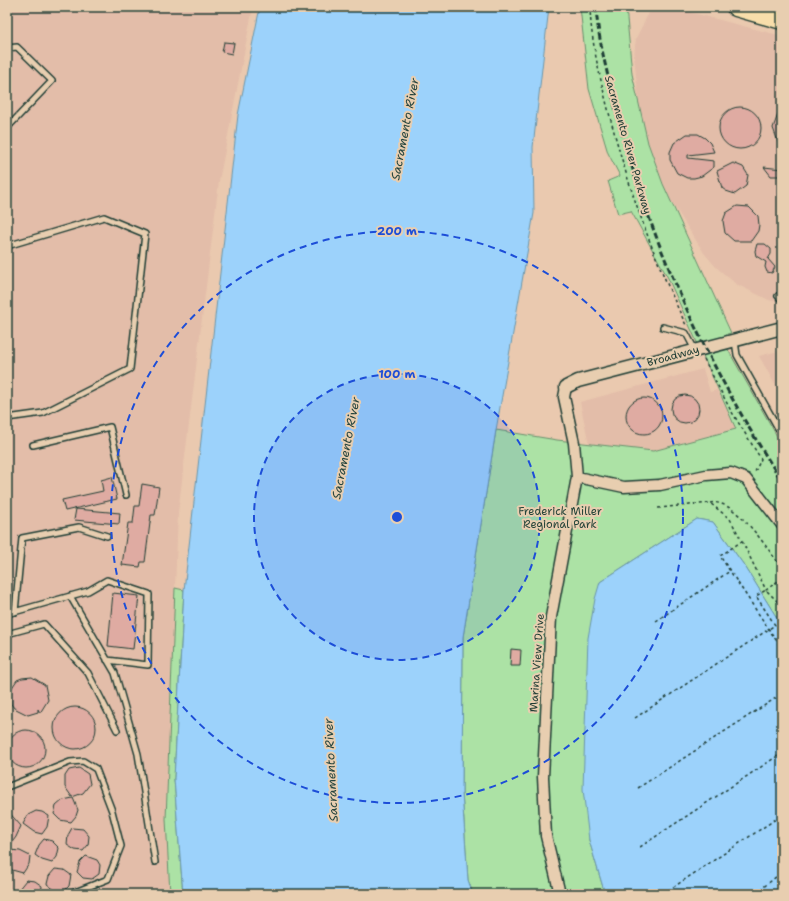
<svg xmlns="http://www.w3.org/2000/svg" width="789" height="901" viewBox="0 0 789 901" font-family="'Shantell Sans',sans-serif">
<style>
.built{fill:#e3bda9}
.green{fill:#ace2a5;stroke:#66906c}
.water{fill:#9cd2fb;stroke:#6a96ab}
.building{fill:#dfaba2;stroke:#1f3d34}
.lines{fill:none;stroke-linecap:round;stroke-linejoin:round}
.service-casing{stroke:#1f3d34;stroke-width:8}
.minor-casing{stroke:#1f3d34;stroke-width:13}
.tertiary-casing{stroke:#1f3d34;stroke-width:15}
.motorway-casing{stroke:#1f3d34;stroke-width:21}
.path{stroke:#1f3d34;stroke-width:1.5;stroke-dasharray:3 3;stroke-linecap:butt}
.service{stroke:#e8ceb0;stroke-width:5}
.minor{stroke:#e8ceb0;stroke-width:10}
.tertiary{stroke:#e8ceb0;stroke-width:12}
.motorway{stroke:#f8deab;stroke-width:18}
.rail{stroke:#1f3d34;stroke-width:3;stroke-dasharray:6 3;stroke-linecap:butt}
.ring{fill:none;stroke:#1d4ed8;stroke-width:2;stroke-dasharray:7 5}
.labels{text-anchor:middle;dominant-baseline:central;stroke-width:4;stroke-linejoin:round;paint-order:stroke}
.street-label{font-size:11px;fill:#1f3d34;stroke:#e8ceb0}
.park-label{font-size:11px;fill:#26453a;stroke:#e8ceb0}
.water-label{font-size:12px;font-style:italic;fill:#25443e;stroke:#e8ceb0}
.centre{fill:#1d4ed8;stroke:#e8ceb0;stroke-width:2}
.ring-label{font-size:12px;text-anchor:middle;font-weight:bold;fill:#1d4ed8;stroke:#e8ceb0;stroke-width:4;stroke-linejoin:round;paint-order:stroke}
</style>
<rect width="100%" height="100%" fill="#eac9af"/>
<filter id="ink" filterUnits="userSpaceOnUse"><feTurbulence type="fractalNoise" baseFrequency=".025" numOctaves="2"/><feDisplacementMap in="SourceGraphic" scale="8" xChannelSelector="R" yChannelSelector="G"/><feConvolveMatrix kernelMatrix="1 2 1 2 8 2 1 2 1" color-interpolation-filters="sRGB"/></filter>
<g filter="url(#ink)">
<path class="built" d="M7,7H253L219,181L178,513L166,819L170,894H7Z
M652,7H670L782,36V303L769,300L736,284L716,267L704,253L669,198L663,184L648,143L640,114L634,56L636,38Z
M782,350V397L759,356Z
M703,369L710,392L717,390L736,429L653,451L589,444L580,402Z"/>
<path class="green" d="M580,7H626L632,74L648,143L663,184L731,333L727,334V348L782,445V626L746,568L713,522L697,519L600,582L589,840L605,894H473L468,880L462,793L463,637L496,430L557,440L653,451L736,429L668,278L631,211L618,214L608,181L620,176L608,153L589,89Z
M175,588L184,590L174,779L183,894H170L166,819Z"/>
<path class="water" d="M260,7H549L533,147L534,213L496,430L463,637L462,793L468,880L473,894H183L174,779L184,590L238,115Z
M697,519L713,522L746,568L782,626V894H605L589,840L583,789L588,638L595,599L600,582Z"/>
<path class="building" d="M224,42L234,43L232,54L222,52Z
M781,106L782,150H781L773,128Z
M719 128a21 21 0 1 1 42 0a21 21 0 1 1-42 0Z
M687,134H698L705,138L710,143L714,152L688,155V158L714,161V167L702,176L694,178H687L677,173L670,160V152L674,143Z
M733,163L743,167L748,175L746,186L735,194L726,191L722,188L717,171Z
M764,167L782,169V176H771Z
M737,206L749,207L758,216L759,225L758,231L751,241H734L725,233L723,221L726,213Z
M757,244H765L771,249V254L768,259L775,267L772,273L767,272L765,267L766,262L756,256L755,251Z
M671 409a14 14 0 1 1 28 0a14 14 0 1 1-28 0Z
M626 416a18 18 0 1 1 36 0a18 18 0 1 1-36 0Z
M112,477L117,499L65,511L62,500L103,491L101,480Z
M142,484L159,487L155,515H151L145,562H141L140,567L122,565L128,523H133L135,506H139Z
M76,509L120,513L119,524L74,520Z
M113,593L139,596L133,649L108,646Z
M511,649L521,650L520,666H510Z
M32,677L45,685L48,700L40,713L38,709V712L28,715L14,708L11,704L10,694L11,689L17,680L22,678Z
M54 728a21 21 0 1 1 42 0a21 21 0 1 1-42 0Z
M7 749a19 19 0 1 1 38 0a19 19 0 1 1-38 0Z
M79,768L88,774L90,784L83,793L72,797L65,787V776L69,770Z
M73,798L78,810L76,816L71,822L60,820L54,814L56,806L63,800Z
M7,810L21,826L16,837L7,849Z
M36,811L42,812L49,816L47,827L42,834L34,832L23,824L28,815Z
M72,828L83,829L89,836L88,845L83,851L75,850L67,845L68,835Z
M44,839L52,841L59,848L57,857L52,863L42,860L35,855L39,845Z
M10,850L20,851L30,856L29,864L23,873L12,870L9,866L8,860Z
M86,856L97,860L100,865L99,874L92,879L83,878L77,872L80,862Z
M55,869L64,870L71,875L69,886L65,890L56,891L47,884L49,876Z
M26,880L35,881L42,886L41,894H20L18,890Z"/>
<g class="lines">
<g class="service-casing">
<path id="service" d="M7,48L17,47L52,81L7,128
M7,246L104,217L145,234L130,369L43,413L7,418
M778,296L782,300
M663,327L686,333L695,350
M735,341L737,355L778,428L782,431
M33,445L110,427L126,495
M70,596L115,673L138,754L155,862
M15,612L22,538L79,527L107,536
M7,614L88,591L107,580L149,594L148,665L107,660
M7,634L44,624L88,673L117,730
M7,787L70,762L83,761L96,769L112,811L121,846L108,879L70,894"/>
</g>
<g class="minor-casing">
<path id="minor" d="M577,477L624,487L660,485L706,475L731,473L746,479L782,525
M560,894L546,836L543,777L551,617L577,477L574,443L564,397L566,387"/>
</g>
<g class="tertiary-casing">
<path id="tertiary" d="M566,387L578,381L782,328"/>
</g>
<g class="motorway-casing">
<path id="motorway" d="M736,7L782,20"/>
</g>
<path class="path" d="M590,7C591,41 599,73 607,105C626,181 652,255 686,325
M704,359L730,409L761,459L754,474
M710,503C735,497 768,550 782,568
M658,508L710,503L730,519L742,541L720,556L782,649
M742,541L766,590L782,578
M656,621L730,571
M635,718L775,625L756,596L766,590L782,606
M638,788L782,694
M640,847L782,753
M663,894L782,815
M755,894L782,872"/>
<use href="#service" class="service"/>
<use href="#minor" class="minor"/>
<use href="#tertiary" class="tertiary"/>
<use href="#motorway" class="motorway"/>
<path class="rail" d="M596,7C598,39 607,71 614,102C647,237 706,364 782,481"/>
</g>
</g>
<circle cx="397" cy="517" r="143" fill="#1d4ed8" fill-opacity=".12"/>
<g class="ring">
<circle cx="397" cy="517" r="143"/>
<circle cx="397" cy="517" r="286"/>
</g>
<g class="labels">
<g class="street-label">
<text transform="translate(628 145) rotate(74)">Sacramento River Parkway</text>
<text transform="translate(673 356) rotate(-15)">Broadway</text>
<text transform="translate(537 663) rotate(-86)">Marina View Drive</text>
</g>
<g class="park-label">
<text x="560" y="511">Frederick Miller<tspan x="560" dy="13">Regional Park</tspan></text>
</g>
<g class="water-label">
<text transform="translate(405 129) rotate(-79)">Sacramento River</text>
<text transform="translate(346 448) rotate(-79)">Sacramento River</text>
<text transform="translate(331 770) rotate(-93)">Sacramento River</text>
</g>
</g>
<circle cx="397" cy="517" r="6" class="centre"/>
<g class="ring-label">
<text x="397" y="235">200 m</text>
<text x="397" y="378">100 m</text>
</g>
<rect width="789" height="901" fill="none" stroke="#e8ceb0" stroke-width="24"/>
<rect x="12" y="12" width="765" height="877" fill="none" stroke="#1f3d34" stroke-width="1.5" filter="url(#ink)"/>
</svg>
